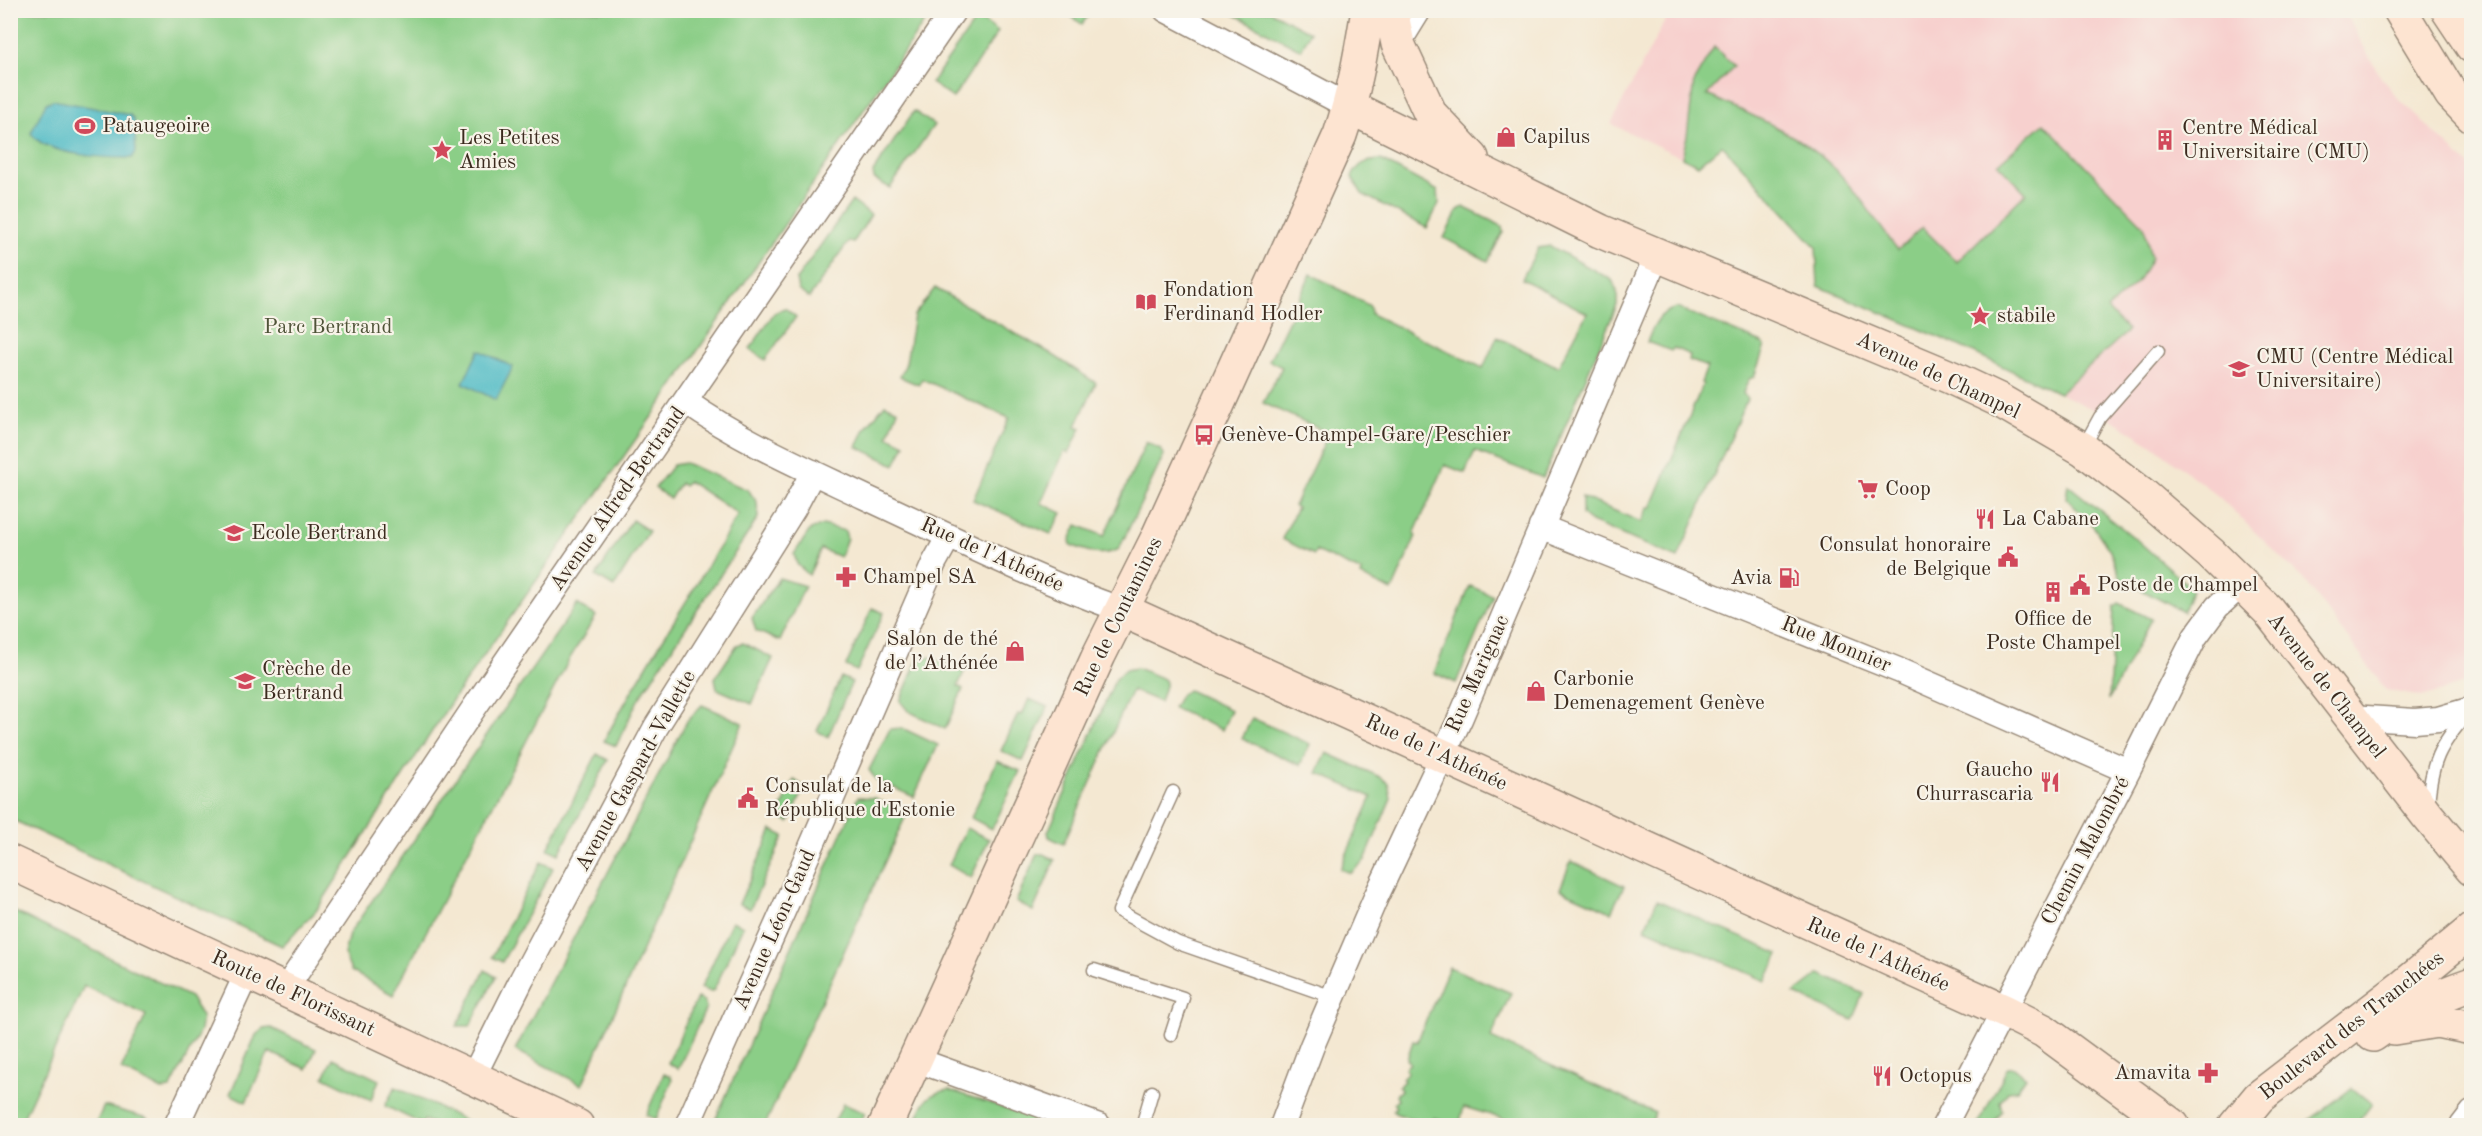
<svg xmlns="http://www.w3.org/2000/svg" width="2482" height="1136" viewBox="0 0 2482 1136" font-family="'Old Standard TT',serif">
<style>
.built{fill:#f7d0ce}
.green{fill:#8bce87;stroke:#637c52;stroke-width:1.5}
.water{fill:#4cbac5;stroke:#447272;stroke-width:1.5}
.lines{fill:none;stroke-linecap:round;stroke-linejoin:round}
.lane-casing{stroke:#988978;stroke-width:15}
.street-casing{stroke:#988978;stroke-width:27}
.secondary-casing{stroke:#988978;stroke-width:36}
.lane{stroke:#fff;stroke-width:12}
.street{stroke:#fff;stroke-width:24}
.secondary{stroke:#fde4d1;stroke-width:33}
.labels{text-anchor:middle;dominant-baseline:central;stroke-width:4.5;stroke-linejoin:round;paint-order:stroke}
.poi-label{font-size:21px;fill:#3b2a1e;stroke:#f7f3e8;text-anchor:start}
.park-label{font-size:21px;fill:#4f5338;stroke:#f7f3e8}
.street-label{font-size:21px;fill:#3b2a1e;stroke:#f7f3e8}
</style>
<rect width="100%" height="100%" fill="#f7f3e8"/>
<filter id="ink" filterUnits="userSpaceOnUse"><feTurbulence type="fractalNoise" baseFrequency=".0167" numOctaves="2"/><feDisplacementMap in="SourceGraphic" scale="12" xChannelSelector="R" yChannelSelector="G"/><feConvolveMatrix kernelMatrix="1 2 1 2 8 2 1 2 1" color-interpolation-filters="sRGB"/></filter>
<filter id="wash" filterUnits="userSpaceOnUse"><feTurbulence type="fractalNoise" baseFrequency=".008" numOctaves="4" result="noise"/><feDisplacementMap in="SourceGraphic" scale="24" xChannelSelector="R" yChannelSelector="G"/><feGaussianBlur stdDeviation="1.35" result="paint"/><feColorMatrix in="noise" values="0 0 0 0 0 0 0 0 0 0 0 0 0 0 0 0 0 1.4 0 .05"/><feComposite in="paint" operator="in"/></filter>
<g filter="url(#wash)">
<rect width="100%" height="100%" fill="#f4e8d2"/>
<path class="built" d="M1670,11H2344L2380,76L2398,98L2471,168V676L2464,684L2422,697L2386,690L2307,583L2218,496L2151,444L2103,414L1955,344L1818,286L1816,247L1722,145L1698,165L1611,124Z"/>
<path class="green" d="M11,11H932L667,395L451,702L316,911L282,946L11,819Z
M1063,11H1092L1082,24Z
M1228,11H1270L1310,32L1301,50Z
M978,17L998,32L953,98L931,83Z
M1714,47L1734,66L1707,95C1749,114 1798,133 1832,166C1858,191 1876,222 1898,250L1922,227L1957,262L2026,193L1998,164L2044,123L2144,226L2151,258L2138,281L2107,309L2128,331L2059,393L1955,344L1818,286L1816,247L1722,145L1698,165L1682,157L1687,136L1694,81Z
M914,111L934,125L890,188L874,179L873,172Z
M1381,160L1438,191L1439,203L1427,228L1362,194L1352,177C1359,163 1365,161 1381,160Z
M852,201L871,215L853,243L849,241L809,298L798,290L796,280Z
M1463,207L1502,226L1503,232L1488,261L1444,238L1458,210Z
M1550,246L1612,280L1617,291V305L1543,478L1475,451L1465,473L1445,465L1414,534L1416,536L1392,591L1361,576L1362,572L1316,551L1314,555L1282,539L1297,508L1294,506L1329,433L1263,403L1282,367L1269,361L1311,274L1370,306L1371,314L1483,368L1497,337L1558,367L1587,313L1522,279L1538,248Z
M935,288L1050,353L1096,383L1076,426L1081,428L1069,453L1064,452L1041,503L1062,513L1051,534L973,500L1009,418L922,379L919,385L900,377L906,363L914,315Z
M785,308L796,317L765,360L750,349L774,313Z
M1677,308L1762,343L1765,346L1754,377L1749,379L1743,393L1747,399L1678,558L1591,522L1582,515V497L1641,522L1648,507L1651,508L1703,384L1701,383L1707,367L1689,360L1690,355L1674,348L1671,351L1647,342C1654,325 1658,312 1677,308Z
M885,404L898,410L888,436L905,444L895,465L857,447L865,429Z
M1146,442L1160,449L1164,455L1119,549C1101,558 1089,552 1071,545L1070,540L1077,525L1104,536Z
M685,463L748,490L757,502L758,518L638,700L616,746L604,741C645,663 695,591 738,514L688,481L684,486L680,483L670,499L655,488L673,465Z
M2068,485L2137,540L2192,589L2183,612L2121,579L2110,551L2094,527L2066,498Z
M632,520L649,531L614,587L596,576Z
M823,525L845,531L847,538L840,557L821,549L809,575L797,564L794,554L810,530Z
M779,578L805,586L780,641L756,631L752,618Z
M1470,586L1493,596L1456,683L1434,673Z
M2119,603L2151,619L2109,700L2114,607Z
M577,604L596,616L570,658L393,995L351,971L344,954L349,934Z
M872,608L884,613L857,671L846,666Z
M743,643L773,658L752,704L717,689L715,678L737,645Z
M929,657L964,672L958,686L963,689L945,729L908,711L900,701L918,659Z
M1137,668L1164,679L1166,682L1160,702L1132,690L1063,844L1049,837L1048,832L1116,678L1125,670Z
M841,677L852,682L828,737L817,731Z
M1188,690L1231,710L1222,730L1173,708L1181,694Z
M1029,699L1048,707L1023,761L1001,751L1018,714L1022,715Z
M702,705L743,723L582,1085L515,1050L687,721Z
M1252,718L1310,744L1300,765L1242,739Z
M902,728L938,745L914,797L876,780L869,770L890,729Z
M1327,753L1380,777L1388,783L1391,798L1365,860L1351,873L1340,869L1372,797L1317,773Z
M597,754L608,760L559,854L548,849Z
M997,761L1020,771L992,829L971,818Z
M794,780L805,787L789,822L778,816Z
M858,797L875,798L907,813L765,1125H713Z
M966,828L989,839L971,878L949,865Z
M772,830L784,836L750,909L739,904Z
M1037,854H1043L1055,860L1033,911L1016,902Z
M1571,861L1624,886L1611,912L1560,889Z
M541,862L553,868L502,962L492,957Z
M1657,900L1779,954L1766,981L1645,928Z
M11,910L190,997L202,1016L200,1031L170,1089L162,1090L121,1070L146,1015L84,986L20,1125H11Z
M732,921L743,926L714,990L710,992L701,988Z
M1449,967L1511,993L1491,1038L1655,1113L1651,1125H1524L1464,1107L1459,1125L1434,1118L1430,1125L1395,1113L1393,1110L1396,1107L1393,1103L1398,1099L1396,1095L1401,1090L1399,1086L1404,1081L1402,1078L1408,1072L1405,1069L1410,1063L1407,1059L1413,1041L1417,1042Z
M485,970L496,977L470,1026H457Z
M1820,974L1864,994L1853,1020L1794,994Z
M697,998L704,1001L706,1008L678,1069L668,1063Z
M271,1028L316,1049L307,1069L269,1052L246,1102L230,1094L256,1035L263,1029Z
M333,1058L379,1080L371,1100L324,1077Z
M2008,1067H2014L2026,1077L2017,1090L2008,1091L2000,1102L2002,1111L1993,1124L1995,1125H1978Z
M664,1073L671,1076L672,1081L656,1119L646,1115Z
M395,1087L467,1121L465,1125H437L424,1120L422,1124L385,1106Z
M2352,1088L2372,1104L2356,1125H2303Z
M949,1090L1057,1125H914C924,1104 923,1094 949,1090Z
M843,1104L865,1113L859,1125H833Z
M104,1106L147,1118L150,1125H95Z"/>
<path class="water" d="M53,100L130,115L134,119L136,152L132,158C107,158 45,156 31,133L46,103Z
M479,350L513,367L496,400L463,383Z"/>
</g>
<g filter="url(#ink)">
<g class="lines">
<g class="lane-casing">
<path id="lane" d="M2083,448L2100,417L2158,351
M1173,792L1119,911L1178,943L1333,997
M2428,805C2431,762 2439,746 2467,714
M1094,970L1183,998L1171,1035
M1142,1126L1152,1092"/>
</g>
<g class="street-casing">
<path id="street" d="M1166,10L1350,107
M1398,44L1419,10
M686,402C741,441 806,469 867,498C951,537 1035,579 1122,610
M1541,527L1898,670L2128,771
M2350,717L2415,721L2438,719L2472,709
M285,990L472,711L954,10
M914,1059L1099,1126
M473,1077L522,979L656,727L794,508L813,472
M176,1126L247,973
M687,1126L792,891L934,563L949,536
M1282,1126L1312,1046L1376,897L1460,719L1657,255
M1944,1126L2128,771L2195,637L2217,607L2241,585
M2462,1126L2472,1113"/>
</g>
<g class="secondary-casing">
<path id="secondary" d="M1391,10L1398,44L1431,115L1472,158
M2400,10L2451,94L2472,116
M2448,10L2472,46
M1350,107L1600,231L1950,377L1997,399L2083,449L2142,494L2211,554L2268,610L2427,815L2472,869
M1122,610L2004,1011L2044,1031L2173,1126
M10,862L577,1126
M2394,1028L2437,1021L2472,1028
M2373,1035C2403,1012 2436,996 2472,984
M885,1126L1099,655L1156,541L1340,135C1354,94 1361,53 1368,10
M2235,1126L2259,1097L2405,985L2472,930"/>
</g>
<use href="#lane" class="lane"/>
<use href="#street" class="street"/>
<use href="#secondary" class="secondary"/>
</g>
</g>
<defs>
<g id="stadium-bare" transform="scale(1.62)"><path d="M0-5a6.5 5 0 1 0 0 10a6.5 5 0 1 0 0-10ZM-3.5-1.8h7v3.6h-7Z" fill="#d1495b" stroke="#f7f3e8" stroke-width="2.5" paint-order="stroke"/></g>
<g id="shop-bare" transform="scale(1.62)"><path d="M-5-2.5h2.3a2.7 3.5 0 0 1 5.4 0H5L5.5 6h-11ZM-1.5-2.5h3a1.5 2.3 0 0 0-3 0Z" fill="#d1495b" stroke="#f7f3e8" stroke-width="2.5" paint-order="stroke"/></g>
<g id="building-bare" transform="scale(1.62)"><path d="M-4-6H4V6H1V3H-1V6H-4ZM-2.5-4.3h1.7v1.8h-1.7ZM.8-4.3h1.7v1.8H.8ZM-2.5-1h1.7V.8h-1.7ZM.8-1h1.7V.8H.8Z" fill="#d1495b" stroke="#f7f3e8" stroke-width="2.5" paint-order="stroke"/></g>
<g id="sight-bare" transform="scale(1.62)"><path d="M0-6L1.8-2.2L6-1.7L2.9 1.2L3.7 5.4L0 3.3L-3.7 5.4L-2.9 1.2L-6-1.7L-1.8-2.2Z" fill="#d1495b" stroke="#f7f3e8" stroke-width="2.5" paint-order="stroke"/></g>
<g id="library-bare" transform="scale(1.62)"><path d="M-6-4Q-3-5.5-.7-3.5V5Q-3 3-6 4ZM6-4Q3-5.5 .7-3.5V5Q3 3 6 4Z" fill="#d1495b" stroke="#f7f3e8" stroke-width="2.5" paint-order="stroke"/></g>
<g id="university-bare" transform="scale(1.62)"><path d="M0-5L7-2L0 1L-7-2ZM-4 1L0 2.5L4 1V4Q0 6-4 4Z" fill="#d1495b" stroke="#f7f3e8" stroke-width="2.5" paint-order="stroke"/></g>
<g id="bus-bare" transform="scale(1.62)"><path d="M-5-6H5V4H4V6H2V4H-2V6H-4V4H-5ZM-3.5-4V0h7V-4ZM-3.5 1.2v1.5H-2V1.2ZM2 1.2v1.5H3.5V1.2Z" fill="#d1495b" stroke="#f7f3e8" stroke-width="2.5" paint-order="stroke"/></g>
<g id="supermarket-bare" transform="scale(1.62)"><path d="M-6-5.5h2.5l.6 2H6L4.5 2H-2.5L-4.4-4H-6ZM-1.5 3.2a1.3 1.3 0 1 0 .1 0ZM3 3.2a1.3 1.3 0 1 0 .1 0Z" fill="#d1495b" stroke="#f7f3e8" stroke-width="2.5" paint-order="stroke"/></g>
<g id="restaurant-bare" transform="scale(1.62)"><path d="M-5-6h1v4h1v-4h1v4h1v-4h1v5L-1.5 .5V6h-2V.5L-5-1ZM5-6V6H3V1.5H1.5Q1.5-4 5-6Z" fill="#d1495b" stroke="#f7f3e8" stroke-width="2.5" paint-order="stroke"/></g>
<g id="school-bare" transform="scale(1.62)"><path d="M0-5L7-2L0 1L-7-2ZM-4 1L0 2.5L4 1V4Q0 6-4 4Z" fill="#d1495b" stroke="#f7f3e8" stroke-width="2.5" paint-order="stroke"/></g>
<g id="civic-bare" transform="scale(1.62)"><path d="M-.6-6.5H3V-4.5H.6V-3L4-1V1h2V6H-6V1h2V-1L-.6-3ZM-1.2 2.5V6h2.4V2.5Z" fill="#d1495b" stroke="#f7f3e8" stroke-width="2.5" paint-order="stroke"/></g>
<g id="pharmacy-bare" transform="scale(1.62)"><path d="M-2-6h4v4h4v4h-4v4h-4v-4h-4v-4h4Z" fill="#d1495b" stroke="#f7f3e8" stroke-width="2.5" paint-order="stroke"/></g>
<g id="fuel-bare" transform="scale(1.62)"><path d="M-5.5-6h7V0h2V4h1.3V-2.5L3-4.5l.8-.8L6-3V5H2.5V1h-1V6h-7ZM-4.2-4.7v3.2H.2V-4.7Z" fill="#d1495b" stroke="#f7f3e8" stroke-width="2.5" paint-order="stroke"/></g>
</defs>
<g fill-rule="evenodd">
<use href="#stadium-bare" x="85" y="126"/>
<use href="#shop-bare" x="1506" y="137"/>
<use href="#building-bare" x="2165" y="140"/>
<use href="#sight-bare" x="442" y="150"/>
<use href="#library-bare" x="1146" y="302"/>
<use href="#sight-bare" x="1980" y="316"/>
<use href="#university-bare" x="2239" y="369"/>
<use href="#bus-bare" x="1204" y="435"/>
<use href="#supermarket-bare" x="1868" y="489"/>
<use href="#restaurant-bare" x="1985" y="519"/>
<use href="#school-bare" x="234" y="533"/>
<use href="#civic-bare" x="2008" y="557"/>
<use href="#pharmacy-bare" x="846" y="577"/>
<use href="#fuel-bare" x="1789" y="578"/>
<use href="#civic-bare" x="2080" y="585"/>
<use href="#building-bare" x="2053" y="592"/>
<use href="#shop-bare" x="1015" y="651"/>
<use href="#school-bare" x="245" y="681"/>
<use href="#shop-bare" x="1536" y="691"/>
<use href="#restaurant-bare" x="2050" y="782"/>
<use href="#civic-bare" x="748" y="798"/>
<use href="#pharmacy-bare" x="2208" y="1073"/>
<use href="#restaurant-bare" x="1882" y="1076"/>
</g>
<g class="labels">
<g class="poi-label">
<text x="102" y="126">Pataugeoire</text>
<text x="2182" y="128">Centre Médical<tspan x="2182" dy="24">Universitaire (CMU)</tspan></text>
<text x="1523" y="137">Capilus</text>
<text x="459" y="138">Les Petites<tspan x="459" dy="24">Amies</tspan></text>
<text x="1163" y="290">Fondation<tspan x="1163" dy="24">Ferdinand Hodler</tspan></text>
<text x="1997" y="316">stabile</text>
<text x="2256" y="357">CMU (Centre Médical<tspan x="2256" dy="24">Universitaire)</tspan></text>
<text x="1221" y="435">Genève-Champel-Gare/Peschier</text>
<text x="1885" y="489">Coop</text>
<text x="2002" y="519">La Cabane</text>
<text x="251" y="533">Ecole Bertrand</text>
<text x="1991" y="545" text-anchor="end">Consulat honoraire<tspan x="1991" dy="24">de Belgique</tspan></text>
<text x="863" y="577">Champel SA</text>
<text x="1772" y="578" text-anchor="end">Avia</text>
<text x="2097" y="585">Poste de Champel</text>
<text x="2053" y="619" text-anchor="middle">Office de<tspan x="2053" dy="24">Poste Champel</tspan></text>
<text x="998" y="639" text-anchor="end">Salon de thé<tspan x="998" dy="24">de l’Athénée</tspan></text>
<text x="262" y="669">Crèche de<tspan x="262" dy="24">Bertrand</tspan></text>
<text x="1553" y="679">Carbonie<tspan x="1553" dy="24">Demenagement Genève</tspan></text>
<text x="2033" y="770" text-anchor="end">Gaucho<tspan x="2033" dy="24">Churrascaria</tspan></text>
<text x="765" y="786">Consulat de la<tspan x="765" dy="24">République d'Estonie</tspan></text>
<text x="2191" y="1073" text-anchor="end">Amavita</text>
<text x="1899" y="1076">Octopus</text>
</g>
<g class="park-label">
<text x="328" y="327">Parc Bertrand</text>
</g>
<g class="street-label">
<text transform="translate(1938 376) rotate(25)">Avenue de Champel</text>
<text transform="translate(618 499) rotate(-55)">Avenue Alfred-Bertrand</text>
<text transform="translate(992 555) rotate(24)">Rue de l'Athénée</text>
<text transform="translate(1119 617) rotate(-64)">Rue de Contamines</text>
<text transform="translate(1836 645) rotate(22)">Rue Monnier</text>
<text transform="translate(1478 674) rotate(-66)">Rue Marignac</text>
<text transform="translate(2326 686) rotate(52)">Avenue de Champel</text>
<text transform="translate(1436 753) rotate(25)">Rue de l'Athénée</text>
<text transform="translate(636 771) rotate(-61)">Avenue Gaspard-Vallette</text>
<text transform="translate(2086 851) rotate(-62)">Chemin Malombré</text>
<text transform="translate(775 930) rotate(-66)">Avenue Léon-Gaud</text>
<text transform="translate(1878 955) rotate(24)">Rue de l'Athénée</text>
<text transform="translate(293 994) rotate(25)">Route de Florissant</text>
<text transform="translate(2352 1026) rotate(-38)">Boulevard des Tranchées</text>
</g>
</g>
<rect width="2482" height="1136" fill="none" stroke="#f7f3e8" stroke-width="36"/>
</svg>
